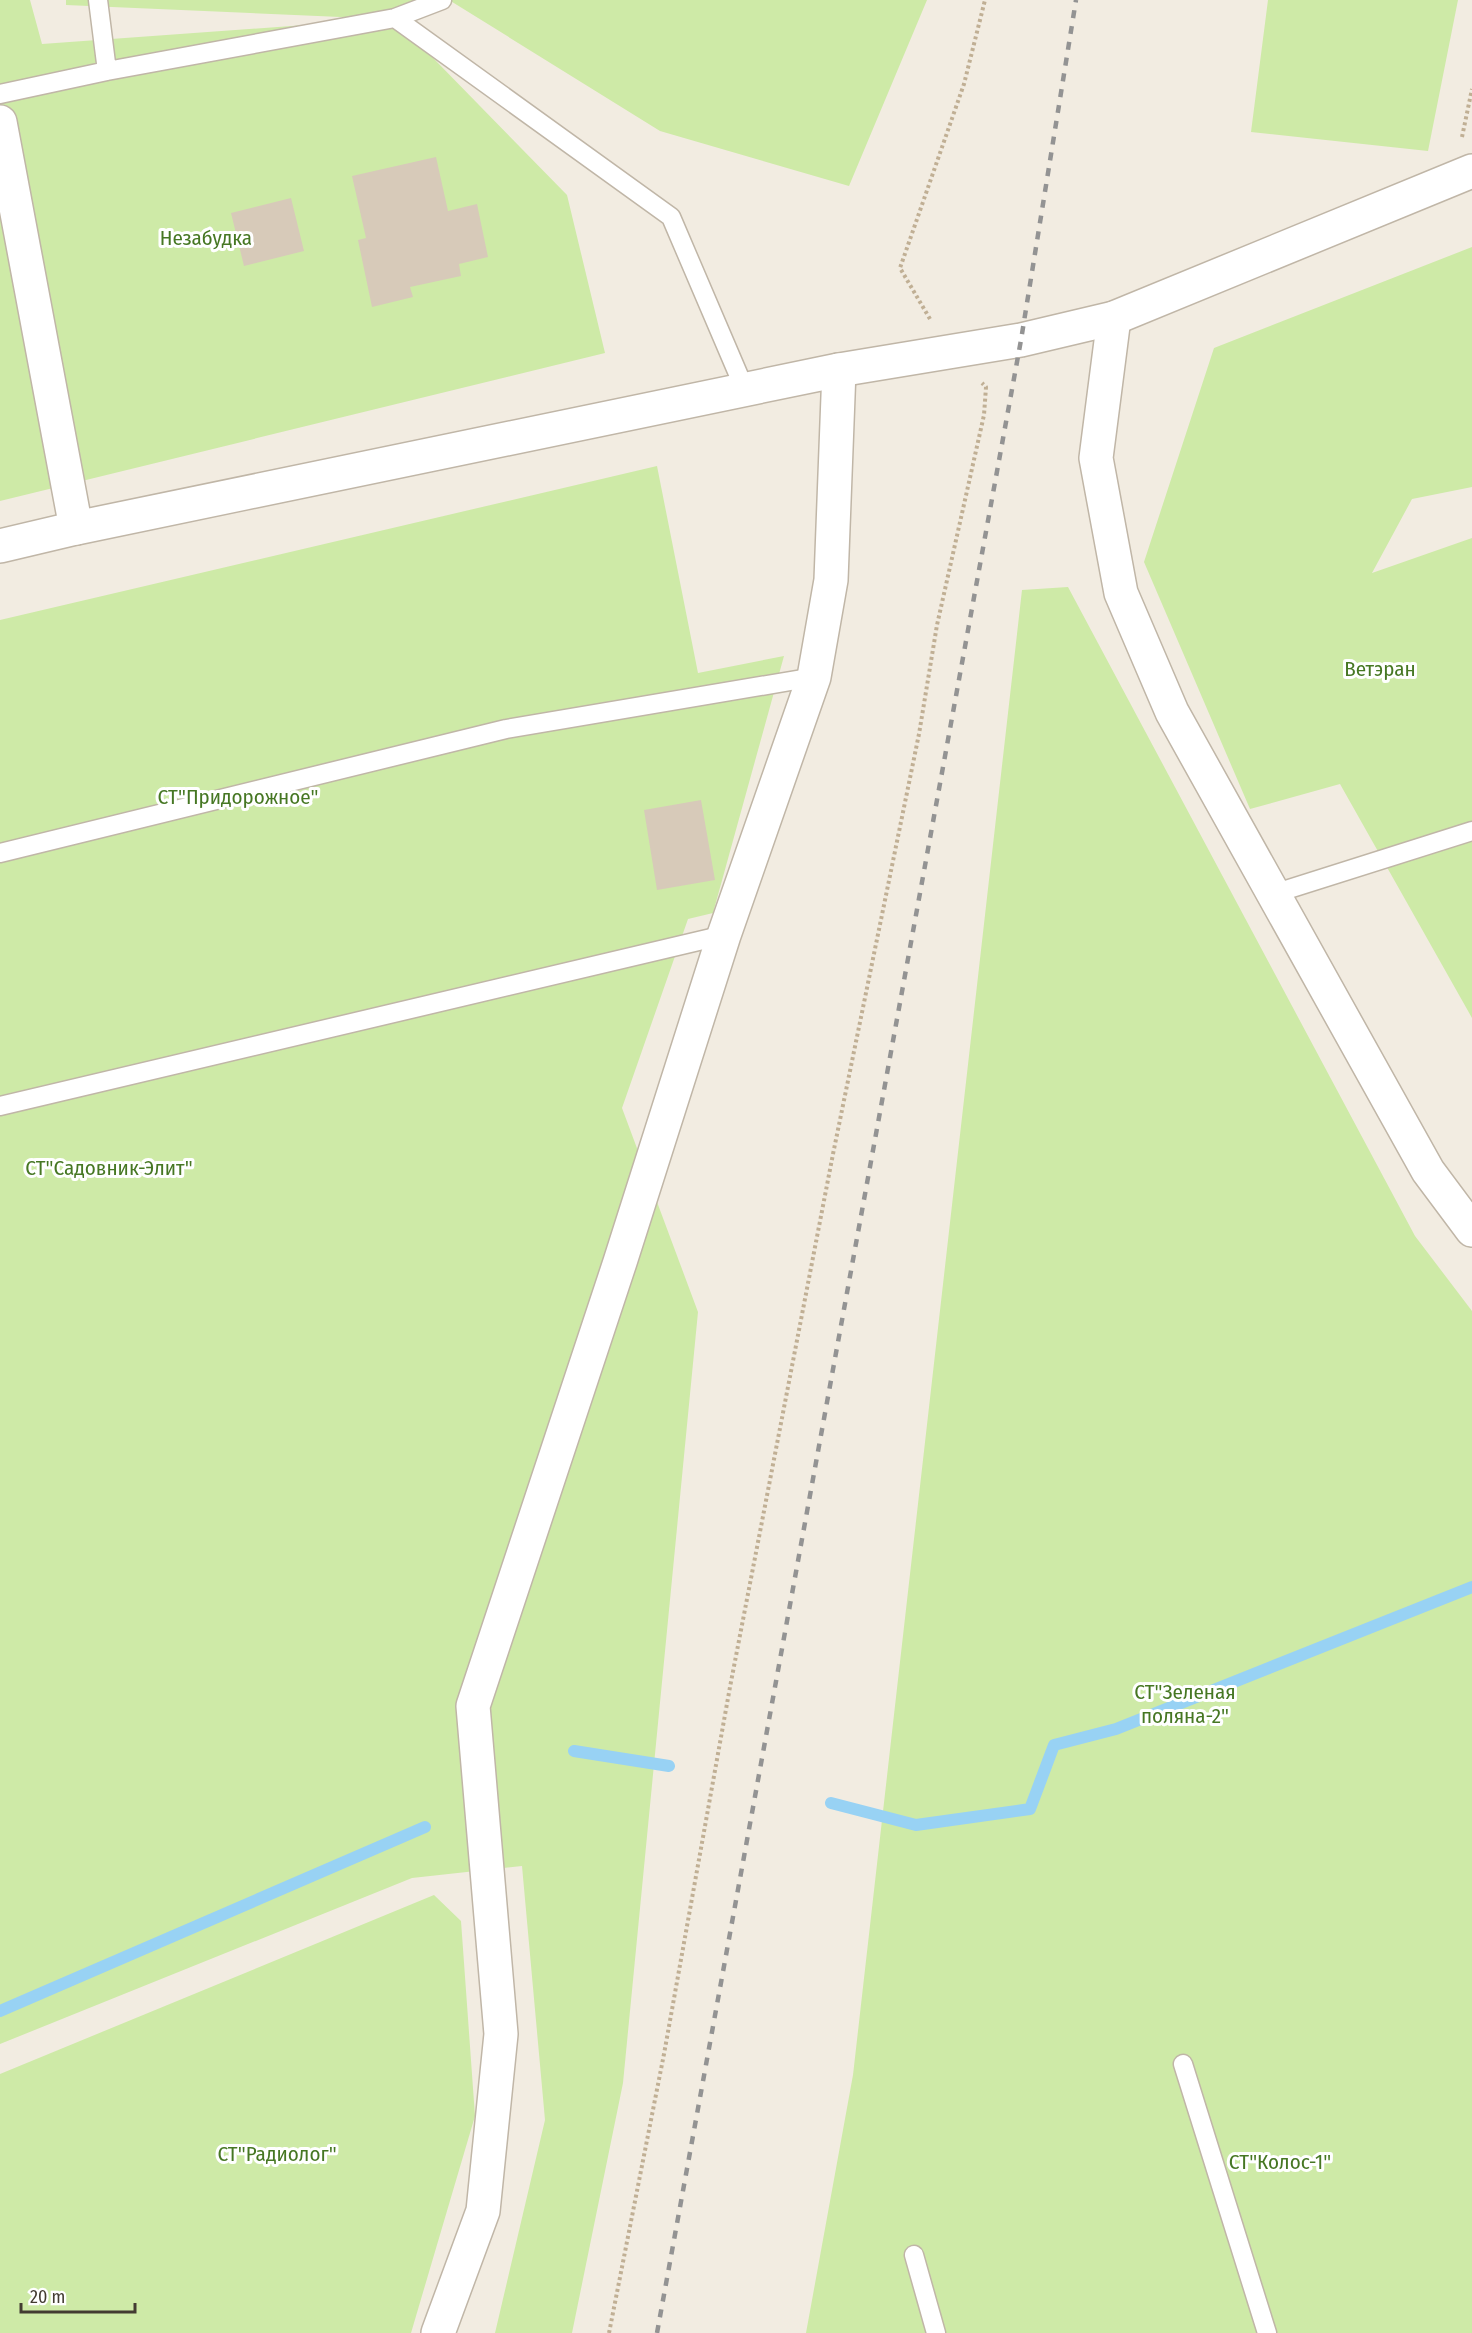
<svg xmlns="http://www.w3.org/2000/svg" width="1472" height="2333" viewBox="0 0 1472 2333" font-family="'Fira Sans Condensed',sans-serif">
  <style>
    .green { fill: #ceeaa7 }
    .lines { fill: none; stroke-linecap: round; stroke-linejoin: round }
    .stream { stroke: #98d2f4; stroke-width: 12 }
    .building { fill: #d7cab9 }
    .service-casing { stroke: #c0b6a7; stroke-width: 21 }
    .minor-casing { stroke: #c0b6a7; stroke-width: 36 }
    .tertiary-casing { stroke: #c0b6a7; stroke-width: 36 }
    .path { stroke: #c0af94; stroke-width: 4; stroke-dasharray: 3 3; stroke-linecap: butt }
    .service { stroke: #fff; stroke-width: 18 }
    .minor { stroke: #fff; stroke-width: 33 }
    .tertiary { stroke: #fff; stroke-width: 33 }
    .rail { stroke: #939393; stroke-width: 4.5; stroke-dasharray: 8 8; stroke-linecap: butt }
    .labels { text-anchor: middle; stroke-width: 6; stroke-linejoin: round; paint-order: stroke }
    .park-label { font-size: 21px; fill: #467723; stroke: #fff }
  </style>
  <rect width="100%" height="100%" fill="#f2ece1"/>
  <path class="green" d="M0,0H30L42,44L387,19L66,5V0H442L395,19L567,195L605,353L0,501Z
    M449,0H927L849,186L660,131Z
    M1268,0H1458L1428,151L1251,132Z
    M1472,247V487L1412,499L1372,573L1472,538V1018L1340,784L1250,809L1144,562L1214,348Z
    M657,466L698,673L784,656L713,913L688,919L622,1108L698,1312L623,2083L572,2333H495L545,2120L522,1866L412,1878L0,2044V620Z
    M1068,587L1415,1236L1472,1311V2333H806L853,2075L1022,590Z
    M434,1895L461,1921L475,2116L411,2333H0V2074Z"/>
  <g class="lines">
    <path class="stream" d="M574,1751L669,1766
      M831,1803L916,1825L1030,1809L1054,1745L1116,1729L1472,1587
      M0,2011L425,1827"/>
  </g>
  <path class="building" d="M436,157L448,211L477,204L488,257L459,264L461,276L410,287L413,297L372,307L358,240L366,238L352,176Z
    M291,198L304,251L244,266L231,213Z
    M701,800L715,880L657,890L644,810Z"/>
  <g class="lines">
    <defs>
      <path id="service" d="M98,0L107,71
        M395,18L671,217L745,390
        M0,94L107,71L395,18L442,0
        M0,853L506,729L814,677
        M1273,894L1472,831
        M0,1106L724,935
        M1183,2064L1267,2333
        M914,2255L936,2333"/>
      <path id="minor" d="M0,122L76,528
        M1114,318L1096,458L1121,593L1172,712L1428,1171L1472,1230
        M438,2333L483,2211L501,2034L473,1706L620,1262L724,935L814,677L831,580L839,370"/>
      <path id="tertiary" d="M0,546L76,528L839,370L1021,340L1114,318L1472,171"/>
    </defs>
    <use href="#service" class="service-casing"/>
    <use href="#minor" class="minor-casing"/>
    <use href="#tertiary" class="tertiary-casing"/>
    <path class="path" d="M1462,137L1472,89
      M930,319L900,268L964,84L985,0
      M609,2333L664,2054L730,1687L833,1154L919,734L937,625L984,415L986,387L982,383"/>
    <use href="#service" class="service"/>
    <use href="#minor" class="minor"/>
    <use href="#tertiary" class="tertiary"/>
    <path class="rail" d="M657,2333L1021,340L1076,0"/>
  </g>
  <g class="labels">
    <g class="park-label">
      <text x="206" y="245">Незабудка</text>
      <text x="1380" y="676">Ветэран</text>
      <text x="238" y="804">СТ"Придорожное"</text>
      <text x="109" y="1175">СТ"Садовник-Элит"</text>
      <text x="1185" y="1699">СТ"Зеленая<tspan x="1185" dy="24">поляна-2"</tspan></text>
      <text x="277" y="2161">СТ"Радиолог"</text>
      <text x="1280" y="2169">СТ"Колос-1"</text>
    </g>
  </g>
  <path d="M21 2303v9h114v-9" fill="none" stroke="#433c32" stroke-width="3"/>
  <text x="30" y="2303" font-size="18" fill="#433c32" stroke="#ffffff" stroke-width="4.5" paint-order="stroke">20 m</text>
</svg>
